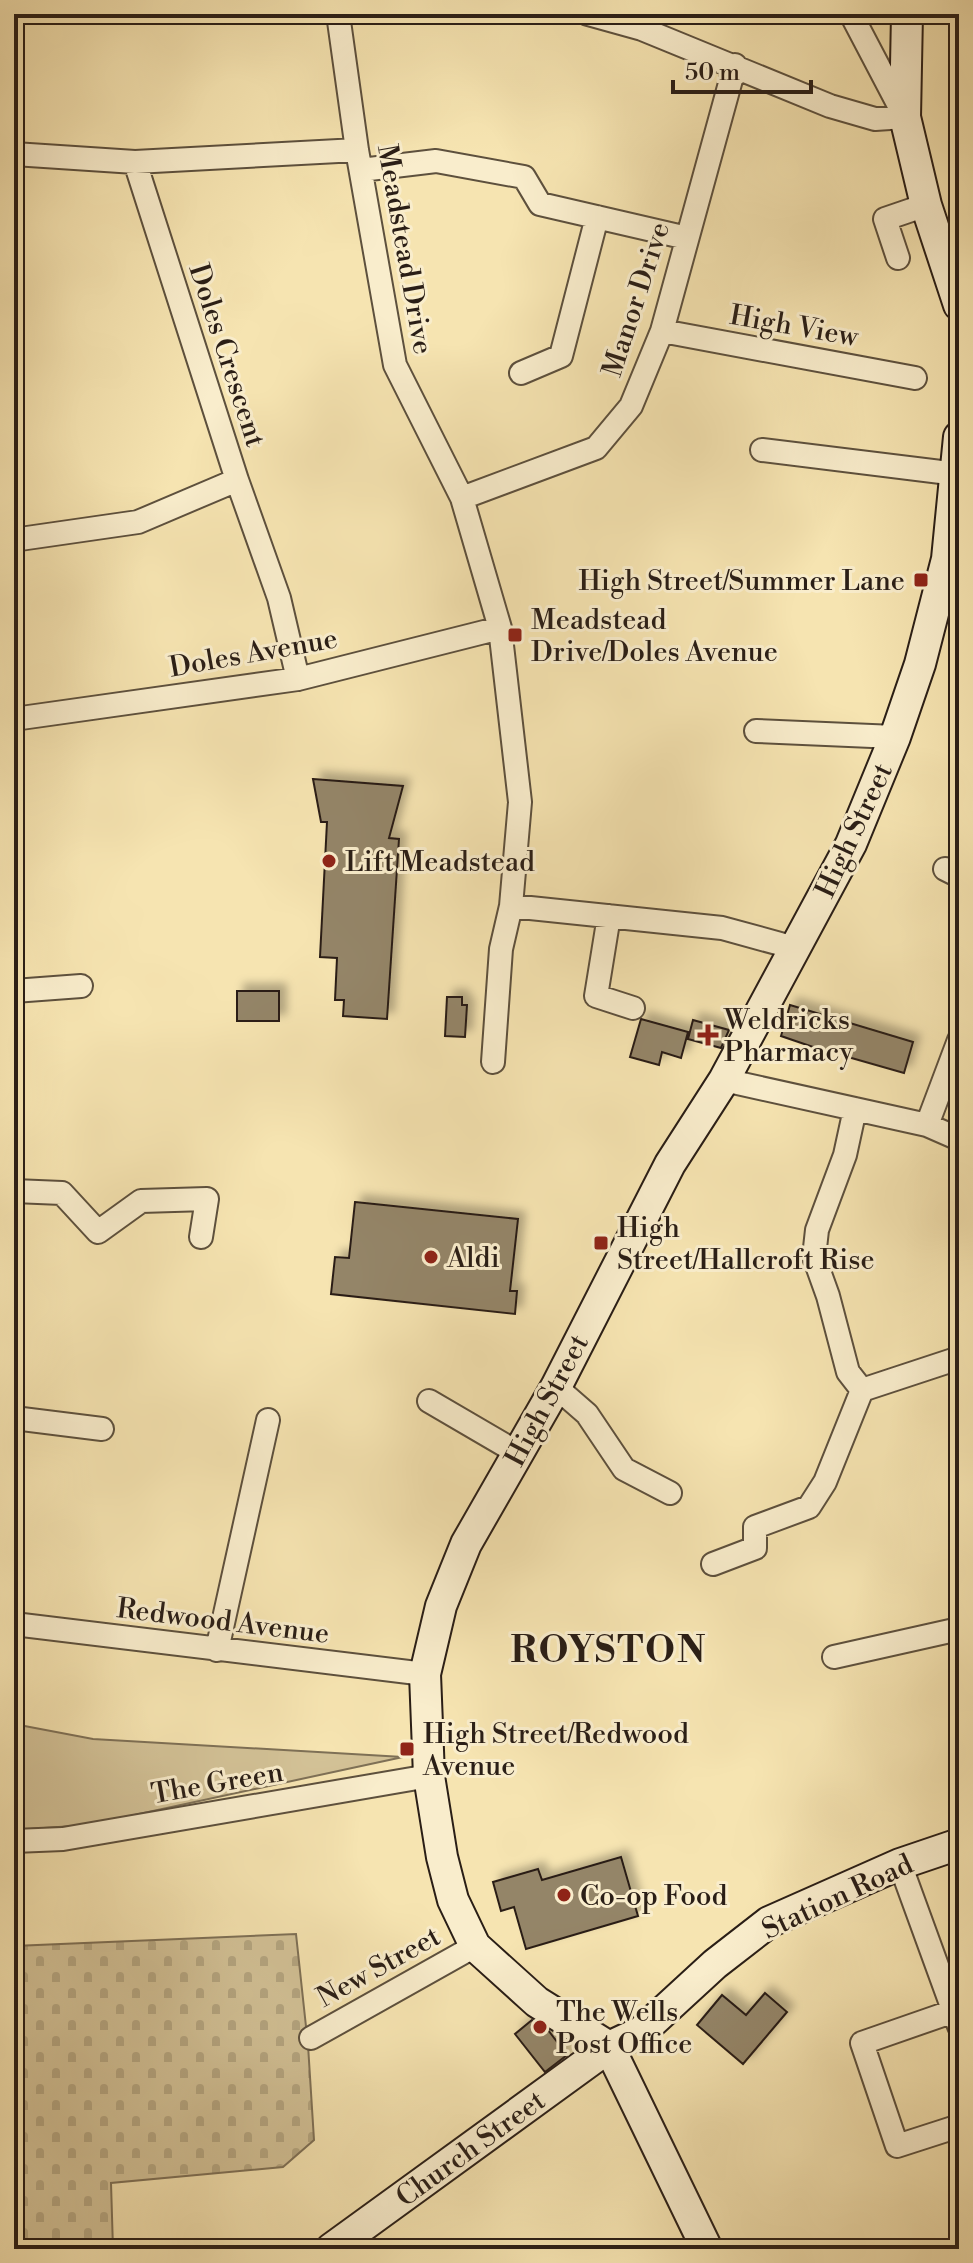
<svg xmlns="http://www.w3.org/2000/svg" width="973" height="2263" viewBox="0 0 973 2263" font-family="'Libre Bodoni',serif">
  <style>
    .grass { fill: #d3c297; stroke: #7e7056; stroke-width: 2 }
    .cemetery { fill: url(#cemetery-stones); stroke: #7e7056; stroke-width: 2 }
    .building { fill: #948567; stroke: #2a1e16; stroke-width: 2; filter: url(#shadow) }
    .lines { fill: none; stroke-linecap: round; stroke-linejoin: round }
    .minor-casing { stroke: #5d503d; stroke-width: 26 }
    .secondary-casing { stroke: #2a1e16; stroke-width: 34 }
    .minor { stroke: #f9edcc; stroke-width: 22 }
    .secondary { stroke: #f9edcc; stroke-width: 30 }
    .poi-dot { fill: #8f2418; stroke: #f9edcc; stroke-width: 3 }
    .labels { text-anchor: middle; stroke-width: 6; stroke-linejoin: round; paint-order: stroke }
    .street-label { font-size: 28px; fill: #2a1e16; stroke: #f9edcc }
    .poi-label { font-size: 28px; fill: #2a1e16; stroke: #f9edcc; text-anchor: start }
    .district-label { font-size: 36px; font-weight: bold; letter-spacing: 2px; fill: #2a1e16; stroke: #f9edcc }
  </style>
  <defs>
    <pattern id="cemetery-stones" width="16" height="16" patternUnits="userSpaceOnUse" patternTransform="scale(2)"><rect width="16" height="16" fill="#d3c297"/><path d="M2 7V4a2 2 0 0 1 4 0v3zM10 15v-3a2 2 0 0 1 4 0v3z" fill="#b5a681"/></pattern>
    <filter id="shadow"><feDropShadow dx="7" dy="-7" stdDeviation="4" flood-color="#0004"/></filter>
  </defs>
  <rect width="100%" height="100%" fill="#f6e4b1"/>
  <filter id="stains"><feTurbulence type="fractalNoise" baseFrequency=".0025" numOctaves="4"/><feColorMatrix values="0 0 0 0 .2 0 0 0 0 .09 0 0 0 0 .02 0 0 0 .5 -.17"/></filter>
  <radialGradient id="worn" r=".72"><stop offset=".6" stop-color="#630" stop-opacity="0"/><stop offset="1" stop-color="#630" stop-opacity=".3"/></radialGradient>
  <path class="grass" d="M14,1724L93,1739L403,1757L88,1825L14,1830Z"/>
  <path class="cemetery" d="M296,1934L308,2045L314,2140L283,2167L111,2183L113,2249H14V1946Z"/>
  <path class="building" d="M313,779L403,786L389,838L399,839L387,1019L343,1016L344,1000H335L337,958L320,957L327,822H321Z
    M237,991H279V1021H237Z
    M447,997H462V1005H467L465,1037L445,1036Z
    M790,1005L913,1042L904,1073L813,1047L781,1036Z
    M641,1019L688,1032L681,1058L662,1052L659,1065L630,1057Z
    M693,1020L729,1030L721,1048L688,1039Z
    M355,1202L518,1219L510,1291H517L515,1314L331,1294L335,1257L349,1258Z
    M621,1857L638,1916L526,1949L514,1907L501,1911L493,1882L538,1869L542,1880Z
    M765,1993L787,2012L743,2064L697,2025L722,1995L746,2015Z
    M532,2020L548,2030L567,2055L545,2072L515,2034Z"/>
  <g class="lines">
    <defs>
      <path id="minor" d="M338,14L357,150L395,365L462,498L500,628L520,802L511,906L722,928L795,948
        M588,14L642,29L830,106L875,119L905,117L851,14
        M14,154L135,162L357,150
        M361,170L436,161L524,177L540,204L687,238
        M898,258L885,219L926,205
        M662,331L915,378
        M521,373L561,356L597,217
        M762,450L957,474
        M237,480L279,598L298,679
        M462,498L596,448L631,406L662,331L735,65
        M14,534L20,539L138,522L237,480L135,162
        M14,719L298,679L500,628
        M756,731L895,737
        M945,869L959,876
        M609,916L596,996L633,1008
        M14,991L81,986
        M493,1062L501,949L511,906
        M724,1080L927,1125L959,1139
        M855,1109L845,1155L817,1230L814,1257L828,1296L848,1372L862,1390
        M927,1125L959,1040
        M14,1191L62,1193L98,1232L141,1201L207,1199L201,1237
        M556,1387L587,1414L624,1469L670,1493
        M429,1401L518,1453
        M14,1418L102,1429
        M713,1564L755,1548V1527L809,1507L825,1482L862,1390L959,1358
        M14,1624L425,1674
        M217,1650L268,1420
        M834,1657L959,1629
        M14,1841L63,1839L429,1776
        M900,1864L959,2026
        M954,2011L862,2043L897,2146L959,2126
        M311,2038L475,1946"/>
      <path id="secondary" d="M907,14L905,117L926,205L959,305
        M609,2047L537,2002L475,1946L453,1900L442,1857L429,1776L425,1674L441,1606L466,1544L556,1387L670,1164L724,1080L851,844L895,737L920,664L947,559L959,437
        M609,2047L707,2249
        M331,2249L609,2047L641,2032L715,1964L769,1922L900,1864L959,1844"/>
    </defs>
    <use href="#minor" class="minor-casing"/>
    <use href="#secondary" class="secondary-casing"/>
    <use href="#minor" class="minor"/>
    <use href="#secondary" class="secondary"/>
  </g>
  <g class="poi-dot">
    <rect x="913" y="572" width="16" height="16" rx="4"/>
    <rect x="507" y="627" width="16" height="16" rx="4"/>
    <circle cx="329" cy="861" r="8"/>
    <path d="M704 1023h8v8h8v8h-8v8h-8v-8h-8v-8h8z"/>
    <rect x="593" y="1235" width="16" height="16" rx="4"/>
    <circle cx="431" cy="1257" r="8"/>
    <rect x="399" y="1741" width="16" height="16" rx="4"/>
    <circle cx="564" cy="1895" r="8"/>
    <circle cx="540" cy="2027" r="8"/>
  </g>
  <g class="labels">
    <g class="street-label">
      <text transform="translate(406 249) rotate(80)" y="10">Meadstead Drive</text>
      <text transform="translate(635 299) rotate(-72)" y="10">Manor Drive</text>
      <text transform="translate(794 325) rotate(10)" y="10">High View</text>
      <text transform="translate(228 355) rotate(72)" y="10">Doles Crescent</text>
      <text transform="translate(253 652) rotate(-10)" y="10">Doles Avenue</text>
      <text transform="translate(853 830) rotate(-65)" y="10">High Street</text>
      <text transform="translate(546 1400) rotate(-62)" y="10">High Street</text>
      <text transform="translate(223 1620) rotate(7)" y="10">Redwood Avenue</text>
      <text transform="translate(217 1782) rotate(-10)" y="10">The Green</text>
      <text transform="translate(837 1896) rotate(-25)" y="10">Station Road</text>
      <text transform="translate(378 1966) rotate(-29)" y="10">New Street</text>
      <text transform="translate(470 2148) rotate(-36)" y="10">Church Street</text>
    </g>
    <g class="poi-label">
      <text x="905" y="590" text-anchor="end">High Street/Summer Lane</text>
      <text x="531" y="629">Meadstead<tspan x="531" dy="32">Drive/Doles Avenue</tspan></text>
      <text x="345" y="871">Lift Meadstead</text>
      <text x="724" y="1029">Weldricks<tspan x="724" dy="32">Pharmacy</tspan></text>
      <text x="617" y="1237">High<tspan x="617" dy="32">Street/Hallcroft Rise</tspan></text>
      <text x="447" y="1267">Aldi</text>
      <text x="423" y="1743">High Street/Redwood<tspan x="423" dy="32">Avenue</tspan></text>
      <text x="580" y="1905">Co-op Food</text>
      <text x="556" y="2021">The Wells<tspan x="556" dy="32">Post Office</tspan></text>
    </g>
    <g class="district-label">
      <text x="609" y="1662">ROYSTON</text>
    </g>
  </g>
  <rect width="973" height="2263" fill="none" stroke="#f6e4b1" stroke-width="48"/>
  <rect x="16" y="16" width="941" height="2231" fill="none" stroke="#2a1e16" stroke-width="4"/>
  <rect x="24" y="24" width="925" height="2215" fill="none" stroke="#2a1e16" stroke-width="2"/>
  <path d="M673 80v12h138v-12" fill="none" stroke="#2a1e16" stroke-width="4"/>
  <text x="685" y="80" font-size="24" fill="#2a1e16" stroke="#f9edcc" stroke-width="6" paint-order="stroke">50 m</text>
  <rect width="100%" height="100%" filter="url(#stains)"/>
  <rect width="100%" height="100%" fill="url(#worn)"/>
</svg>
